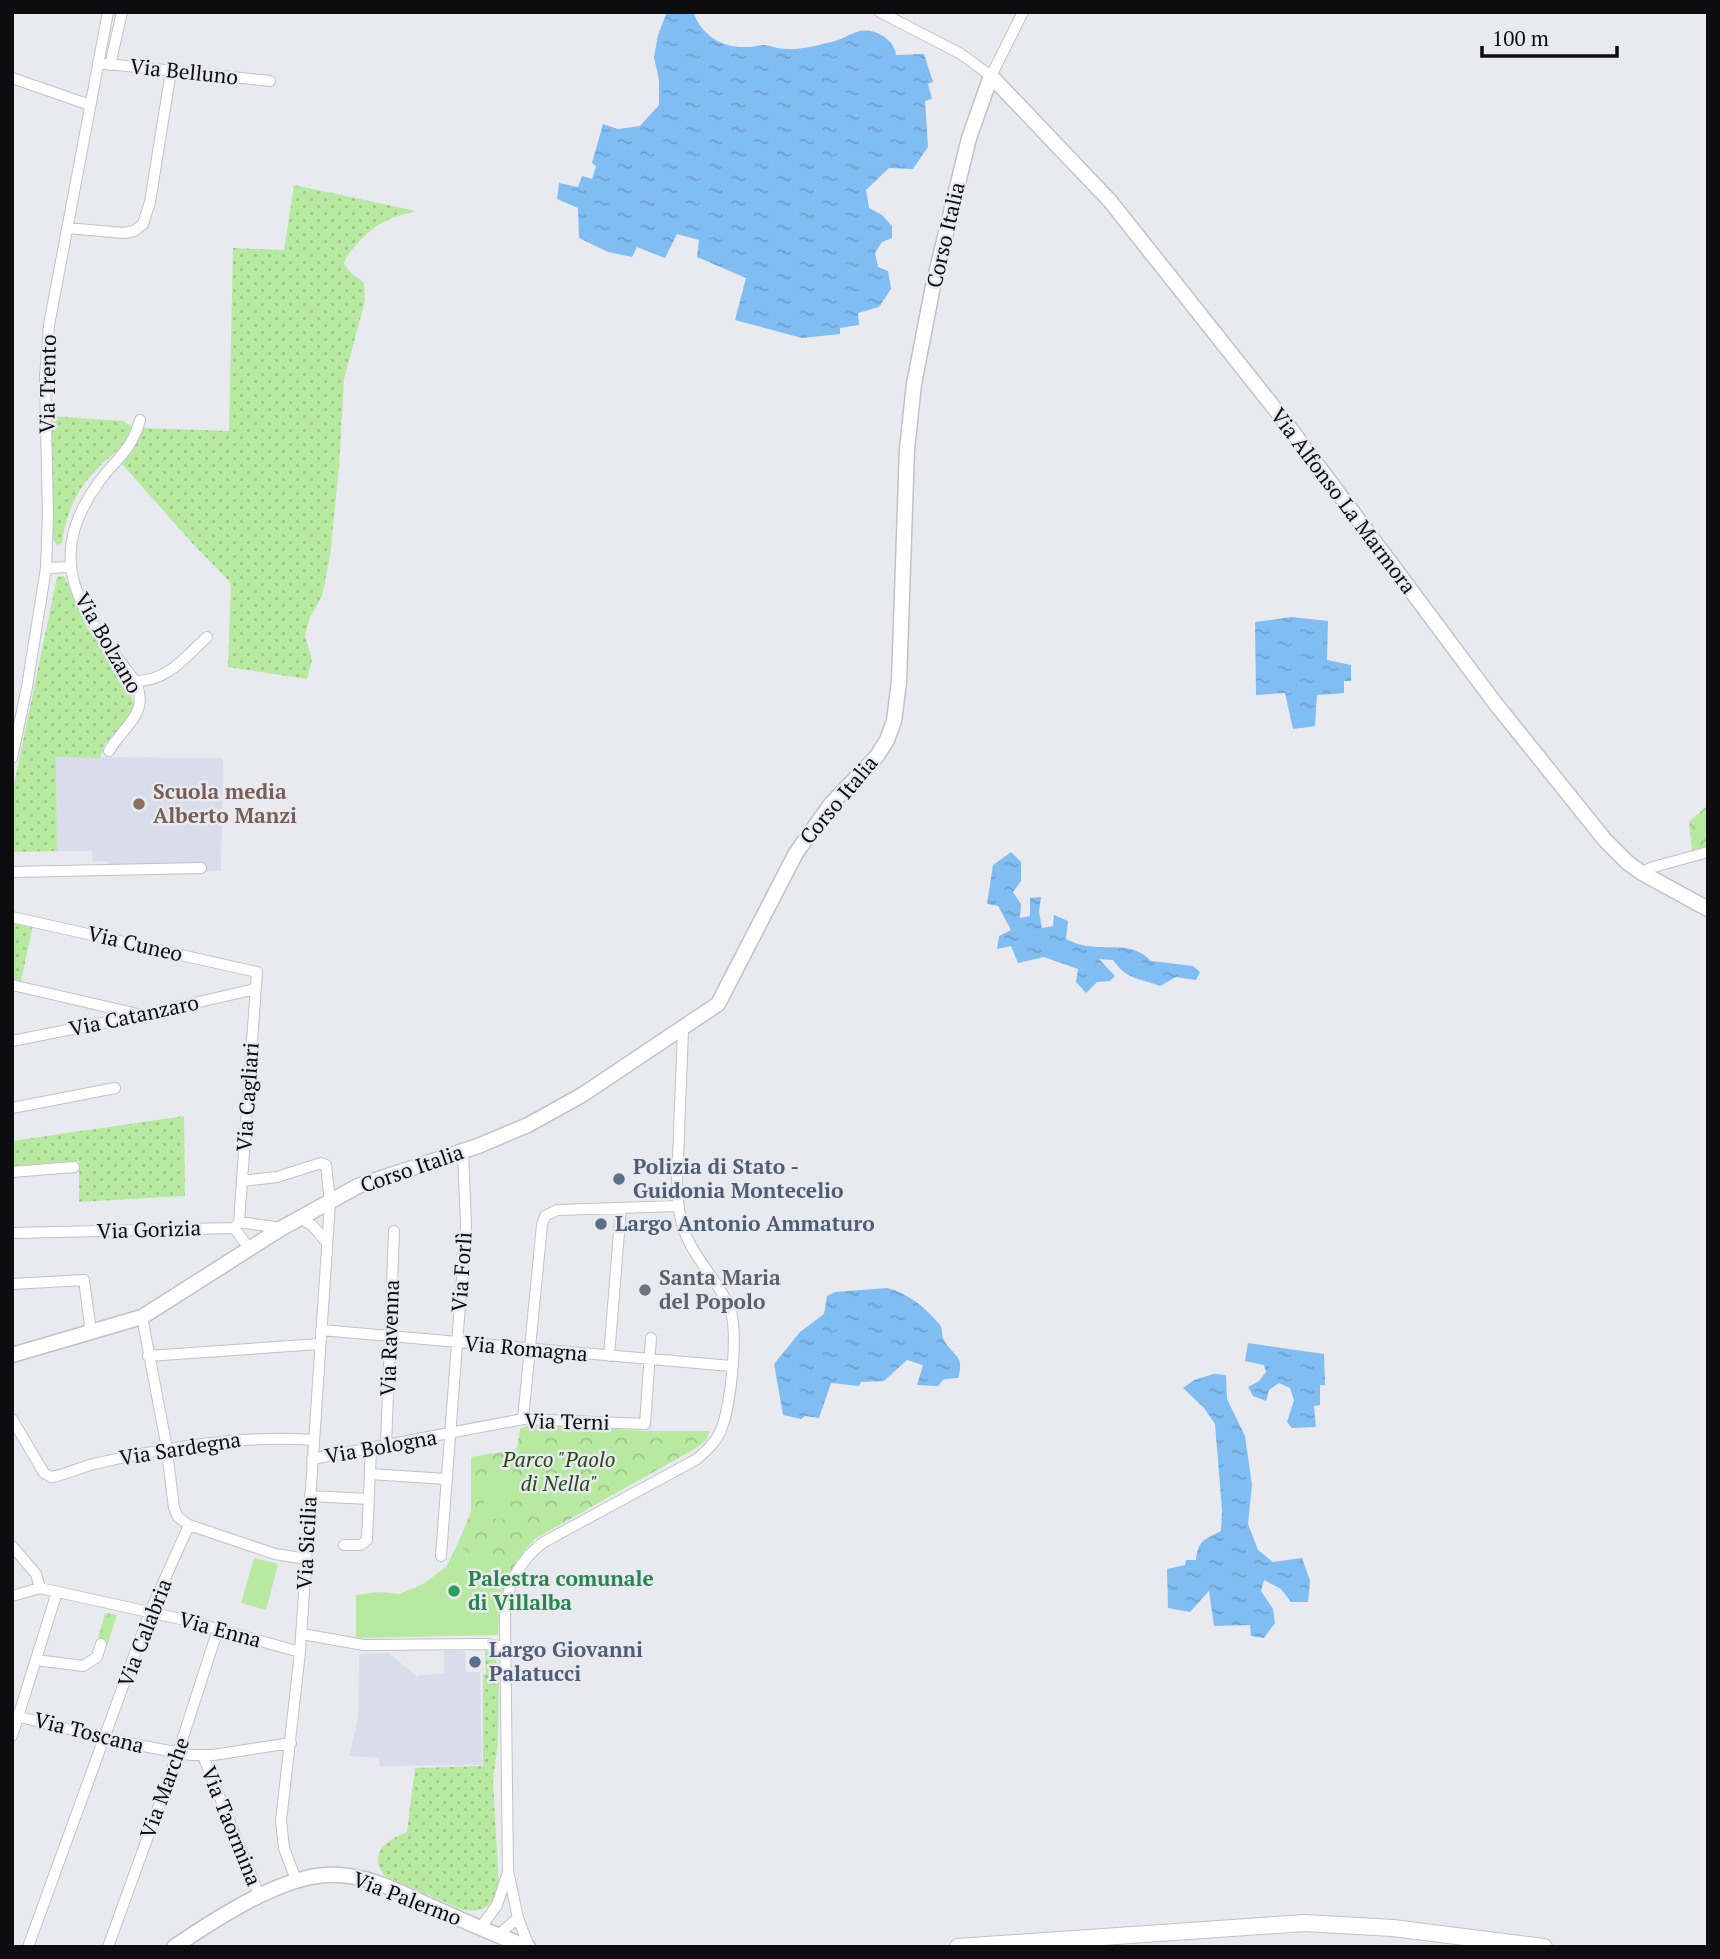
<svg xmlns="http://www.w3.org/2000/svg" width="1720" height="1959" viewBox="0 0 1720 1959" font-family="'PT Serif',serif">
  <style>
    .built { fill: #d9ddeb }
    .grass { fill: url(#grass-dots) }
    .park { fill: url(#park-crowns) }
    .garden { fill: #b8e9a1 }
    .water { fill: url(#water-ripples) }
    .lines { fill: none; stroke-linecap: round; stroke-linejoin: round }
    .street-casing { stroke: #c1c2c9; stroke-width: 12 }
    .secondary-casing { stroke: #c1c2c9; stroke-width: 17 }
    .primary-casing { stroke: #c1c2c9; stroke-width: 18 }
    .street { stroke: #fff; stroke-width: 10 }
    .secondary { stroke: #fff; stroke-width: 14 }
    .primary { stroke: #fff; stroke-width: 16 }
    .education-dot { fill: #8d6e63; stroke: #e8eaf0; stroke-width: 2.5 }
    .service-dot { fill: #5c6f8a; stroke: #e8eaf0; stroke-width: 2.5 }
    .worship-dot { fill: #6b7280; stroke: #e8eaf0; stroke-width: 2.5 }
    .leisure-dot { fill: #2e9e5b; stroke: #e8eaf0; stroke-width: 2.5 }
    .labels { text-anchor: middle; stroke-width: 5; stroke-linejoin: round; paint-order: stroke }
    .street-label { font-size: 21px; fill: #0d0d0f; stroke: #e8eaf0 }
    .education-label { font-size: 21px; font-weight: bold; fill: #785e54; stroke: #e8eaf0; text-anchor: start }
    .service-label { font-size: 21px; font-weight: bold; fill: #4e5e75; stroke: #e8eaf0; text-anchor: start }
    .worship-label { font-size: 21px; font-weight: bold; fill: #5b616d; stroke: #e8eaf0; text-anchor: start }
    .park-label { font-size: 21px; font-style: italic; fill: #284b13; stroke: #e8eaf0 }
    .leisure-label { font-size: 21px; font-weight: bold; fill: #27864d; stroke: #e8eaf0; text-anchor: start }
  </style>
  <defs>
    <pattern id="grass-dots" width="8" height="8" patternUnits="userSpaceOnUse" patternTransform="scale(1.75)"><rect width="8" height="8" fill="#b8e9a1"/><path d="M2 2h.1M6 6h.1" fill="none" stroke="#9dc789" stroke-width="1.8" stroke-linecap="round"/></pattern>
    <pattern id="park-crowns" width="20" height="18" patternUnits="userSpaceOnUse" patternTransform="scale(1.75)"><rect width="20" height="18" fill="#b8e9a1"/><path d="M2 6a3 3 0 1 1 6 0M12 15a3 3 0 1 1 6 0" fill="none" stroke="#9dc789"/></pattern>
    <pattern id="water-ripples" width="26" height="14" patternUnits="userSpaceOnUse" patternTransform="scale(1.75)"><rect width="26" height="14" fill="#80bdf3"/><path d="M2 4q2-2 4 0t4 0M15 11q2-2 4 0t4 0" fill="none" stroke="#6da1cf"/></pattern>
  </defs>
  <rect width="100%" height="100%" fill="#e8eaf0"/>
  <path class="built" d="M56,757L223,758L221,871L109,873L108,861H93L92,851H57Z
    M444,1651H465L466,1672H480L482,1765L379,1766V1758L349,1756L358,1719L359,1654L389,1653L417,1677L420,1675L444,1674Z"/>
  <path class="grass" d="M294,185L416,211C391,217 374,224 357,244C351,251 346,255 344,264L353,275L364,282L365,301L344,379L339,467L330,556L322,596L310,617L305,636L312,660L307,679L228,667L231,583L193,544L122,464L144,428L229,431L233,248L284,250Z
    M50,416L123,421L131,426C127,446 114,452 101,465C78,486 66,512 62,543L57,545L53,539Z
    M64,576L87,628L126,679L131,691L133,704L131,715L105,744L100,758L56,757L57,851L12,852V794L57,577Z
    M12,920L33,925L21,981L12,979Z
    M184,1116L185,1196L79,1202V1161L12,1166V1141Z
    M478,1647L492,1653L499,1666L498,1742L493,1781L499,1888C493,1907 480,1914 461,1909L385,1876C366,1853 389,1839 407,1832L415,1768L483,1766V1674H486L485,1650H479Z"/>
  <path class="park" d="M1708,805V848L1692,852L1689,822Z
    M533,1423L643,1431H710L706,1440L698,1447L536,1538L524,1551L507,1579L457,1545L471,1512V1457L517,1449L520,1429Z
    M105,1613L117,1615L107,1646L97,1643Z"/>
  <path class="garden" d="M487,1465L513,1467L509,1520L483,1518Z
    M457,1545L507,1579L500,1599L498,1635L356,1638V1595L379,1592L399,1594L423,1584L446,1567Z
    M254,1558L278,1564L266,1610L241,1603Z"/>
  <path class="water" d="M667,12H693C703,37 722,48 748,47C754,47 759,45 764,45C771,46 779,49 786,49C802,50 819,45 835,41C843,39 851,33 860,31C875,28 895,40 896,55L924,54L933,82L928,84L932,99L925,101L928,147L913,169L889,168L866,190L869,208L882,215L892,226V238L882,242L875,253L878,267L888,271L891,289L879,307L858,313L859,325L840,328V334L802,338L735,320L746,278L697,257L699,240L677,234L665,258L637,247L632,257L608,252L579,238L578,208L557,199L559,183L578,187L582,176L592,179L596,166L592,163L603,124L618,129L640,126L659,105V80L654,57L658,35Z
    M1292,617L1328,621L1327,660L1351,665V681H1344V693L1317,695L1315,726L1293,729L1285,693L1256,695L1255,622Z
    M1011,852L1021,862V881L1013,892L1021,904L1020,918L1030,916V898L1041,897L1039,912L1042,928L1053,926L1054,915L1068,921L1066,939C1071,941 1077,944 1082,945C1107,951 1132,940 1151,961L1193,966L1200,972L1196,980L1176,977L1160,986C1139,978 1127,980 1113,960L1099,959L1115,976L1110,981L1097,982L1086,993L1076,982L1078,969L1044,957L1018,963L1011,946L997,949L999,936L1011,930L998,906L987,904L993,865Z
    M887,1288C908,1293 926,1308 940,1325C943,1329 941,1335 944,1340C953,1357 965,1354 958,1378L944,1379L938,1386L917,1385L923,1365L907,1360L884,1381L861,1382L859,1386L831,1383L819,1418L805,1416L801,1419L783,1415L774,1364L800,1332L824,1314L827,1296L835,1292Z
    M1248,1343L1324,1354L1325,1385H1320V1405L1314,1406L1316,1427L1292,1428L1287,1422L1294,1400L1290,1388L1279,1383L1269,1390L1266,1401L1253,1396L1248,1387L1259,1381L1266,1372L1264,1365L1245,1361Z
    M1214,1374L1226,1375L1227,1399L1245,1436L1252,1485L1248,1524L1258,1550L1273,1562L1302,1558L1310,1581L1308,1602H1291L1281,1589L1264,1580L1261,1591L1273,1609L1275,1623L1264,1638L1251,1636L1250,1625L1214,1626L1209,1591L1190,1612L1168,1608L1167,1569L1185,1565L1186,1560H1196C1198,1540 1204,1540 1221,1531L1222,1510L1215,1424L1204,1408L1183,1388L1194,1380Z"/>
  <g class="lines">
    <defs>
      <path id="street" d="M880,12L961,54L991,76L1023,12
        M98,63L270,81
        M110,65L122,12
        M12,78L90,105
        M67,228L124,233L134,231L143,224L150,202L171,71
        M46,568L70,567
        M135,681C167,682 185,657 207,637
        M109,751C123,726 151,714 135,681C83,614 40,563 99,482C116,458 131,452 140,420
        M12,758L27,687L46,568L48,515L45,377L49,325L108,12
        M12,872L201,868
        M1642,873L1650,868L1708,852
        M12,917L257,972L239,1222
        M12,985L138,1014
        M12,1041L142,1015L255,989
        M12,1108L115,1088
        M12,1172L74,1167
        M242,1181L277,1177L321,1163L326,1165L330,1203L300,1652L281,1821L284,1848L296,1880
        M300,1218L313,1226L327,1243
        M234,1228L249,1248
        M12,1233L234,1228L239,1222L282,1228
        M12,1284L84,1280L91,1332
        M321,1330L731,1366
        M148,1356L319,1344
        M609,1356L621,1208
        M12,1419L44,1473L51,1477C67,1475 82,1466 98,1463C169,1447 240,1435 313,1440
        M523,1419L542,1225L545,1216L557,1210L678,1206
        M386,1445L394,1231
        M312,1459L523,1419L645,1424L651,1338
        M370,1474L446,1479
        M310,1496L369,1499
        M189,1525L275,1554L307,1559
        M344,1545H361L367,1540L371,1448
        M12,1546L36,1574L40,1588
        M441,1556L466,1225L463,1152
        M12,1596L40,1588L185,1620L300,1652
        M302,1634L364,1645L485,1644L505,1647
        M36,1660L83,1666L97,1657L101,1644
        M12,1715L117,1741L191,1755H213L291,1743
        M12,1736L57,1592
        M203,1756L260,1897
        M481,1927L497,1905L507,1875
        M498,1935L518,1918
        M28,1947L150,1612L189,1525L178,1517L174,1508L166,1443L142,1317
        M108,1947L178,1753L218,1629
        M529,1947L518,1918L508,1871L505,1616C506,1585 520,1560 544,1542L697,1459C707,1450 716,1442 721,1430C731,1406 740,1326 728,1304C713,1273 686,1251 680,1215C675,1189 678,1162 679,1135C680,1099 682,1064 683,1028"/>
      <path id="secondary" d="M12,1355L142,1317L282,1228L358,1186L478,1146L528,1125L582,1095L718,1004L796,853L831,804L877,756L887,740L894,721L899,682L907,449L914,384L933,286L969,138L991,76L1110,201L1283,419L1495,703L1605,840L1628,863L1642,873L1708,909
        M174,1947C214,1920 279,1877 327,1875C362,1873 394,1889 424,1903C458,1918 492,1934 528,1947"/>
      <path id="primary" d="M958,1947L1304,1923L1393,1928L1544,1947"/>
    </defs>
    <use href="#street" class="street-casing"/>
    <use href="#secondary" class="secondary-casing"/>
    <use href="#primary" class="primary-casing"/>
    <use href="#street" class="street"/>
    <use href="#secondary" class="secondary"/>
    <use href="#primary" class="primary"/>
  </g>
  <circle class="education-dot" cx="139" cy="804" r="7"/>
  <g class="service-dot">
    <circle cx="619" cy="1179" r="7"/>
    <circle cx="601" cy="1224" r="7"/>
    <circle cx="475" cy="1662" r="7"/>
  </g>
  <circle class="worship-dot" cx="645" cy="1290" r="7"/>
  <circle class="leisure-dot" cx="454" cy="1591" r="7"/>
  <g class="labels">
    <g class="street-label">
      <text transform="translate(184 72) rotate(6)" y="7">Via Belluno</text>
      <text transform="translate(946 235) rotate(-77)" y="7">Corso Italia</text>
      <text transform="translate(48 384) rotate(-89)" y="7">Via Trento</text>
      <text transform="translate(1343 501) rotate(53)" y="7">Via Alfonso La Marmora</text>
      <text transform="translate(108 643) rotate(60)" y="7">Via Bolzano</text>
      <text transform="translate(839 800) rotate(-50)" y="7">Corso Italia</text>
      <text transform="translate(135 944) rotate(13)" y="7">Via Cuneo</text>
      <text transform="translate(134 1016) rotate(-12)" y="7">Via Catanzaro</text>
      <text transform="translate(248 1097) rotate(-86)" y="7">Via Cagliari</text>
      <text transform="translate(412 1169) rotate(-19)" y="7">Corso Italia</text>
      <text transform="translate(149 1230) rotate(-2)" y="7">Via Gorizia</text>
      <text transform="translate(462 1272) rotate(-86)" y="7">Via Forlì</text>
      <text transform="translate(390 1338) rotate(-88)" y="7">Via Ravenna</text>
      <text transform="translate(526 1349) rotate(5)" y="7">Via Romagna</text>
      <text transform="translate(567 1422) rotate(1)" y="7">Via Terni</text>
      <text transform="translate(381 1447) rotate(-10)" y="7">Via Bologna</text>
      <text transform="translate(180 1449) rotate(-9)" y="7">Via Sardegna</text>
      <text transform="translate(307 1543) rotate(-87)" y="7">Via Sicilia</text>
      <text transform="translate(220 1630) rotate(15)" y="7">Via Enna</text>
      <text transform="translate(145 1633) rotate(-69)" y="7">Via Calabria</text>
      <text transform="translate(89 1733) rotate(14)" y="7">Via Toscana</text>
      <text transform="translate(165 1788) rotate(-70)" y="7">Via Marche</text>
      <text transform="translate(231 1826) rotate(68)" y="7">Via Taormina</text>
      <text transform="translate(407 1899) rotate(21)" y="7">Via Palermo</text>
    </g>
    <g class="education-label">
      <text x="153" y="799">Scuola media<tspan x="153" dy="24">Alberto Manzi</tspan></text>
    </g>
    <g class="service-label">
      <text x="633" y="1174">Polizia di Stato -<tspan x="633" dy="24">Guidonia Montecelio</tspan></text>
      <text x="615" y="1231">Largo Antonio Ammaturo</text>
      <text x="489" y="1657">Largo Giovanni<tspan x="489" dy="24">Palatucci</tspan></text>
    </g>
    <g class="worship-label">
      <text x="659" y="1285">Santa Maria<tspan x="659" dy="24">del Popolo</tspan></text>
    </g>
    <g class="park-label">
      <text x="559" y="1467">Parco "Paolo<tspan x="559" dy="24">di Nella"</tspan></text>
    </g>
    <g class="leisure-label">
      <text x="468" y="1586">Palestra comunale<tspan x="468" dy="24">di Villalba</tspan></text>
    </g>
  </g>
  <rect width="1720" height="1959" fill="none" stroke="#0d0d0f" stroke-width="28"/>
  <path d="M1482 46v10h135v-10" fill="none" stroke="#0d0d0f" stroke-width="3.5"/>
  <text x="1492" y="46" font-size="21" fill="#0d0d0f" stroke="#e8eaf0" stroke-width="5" paint-order="stroke">100 m</text>
</svg>
